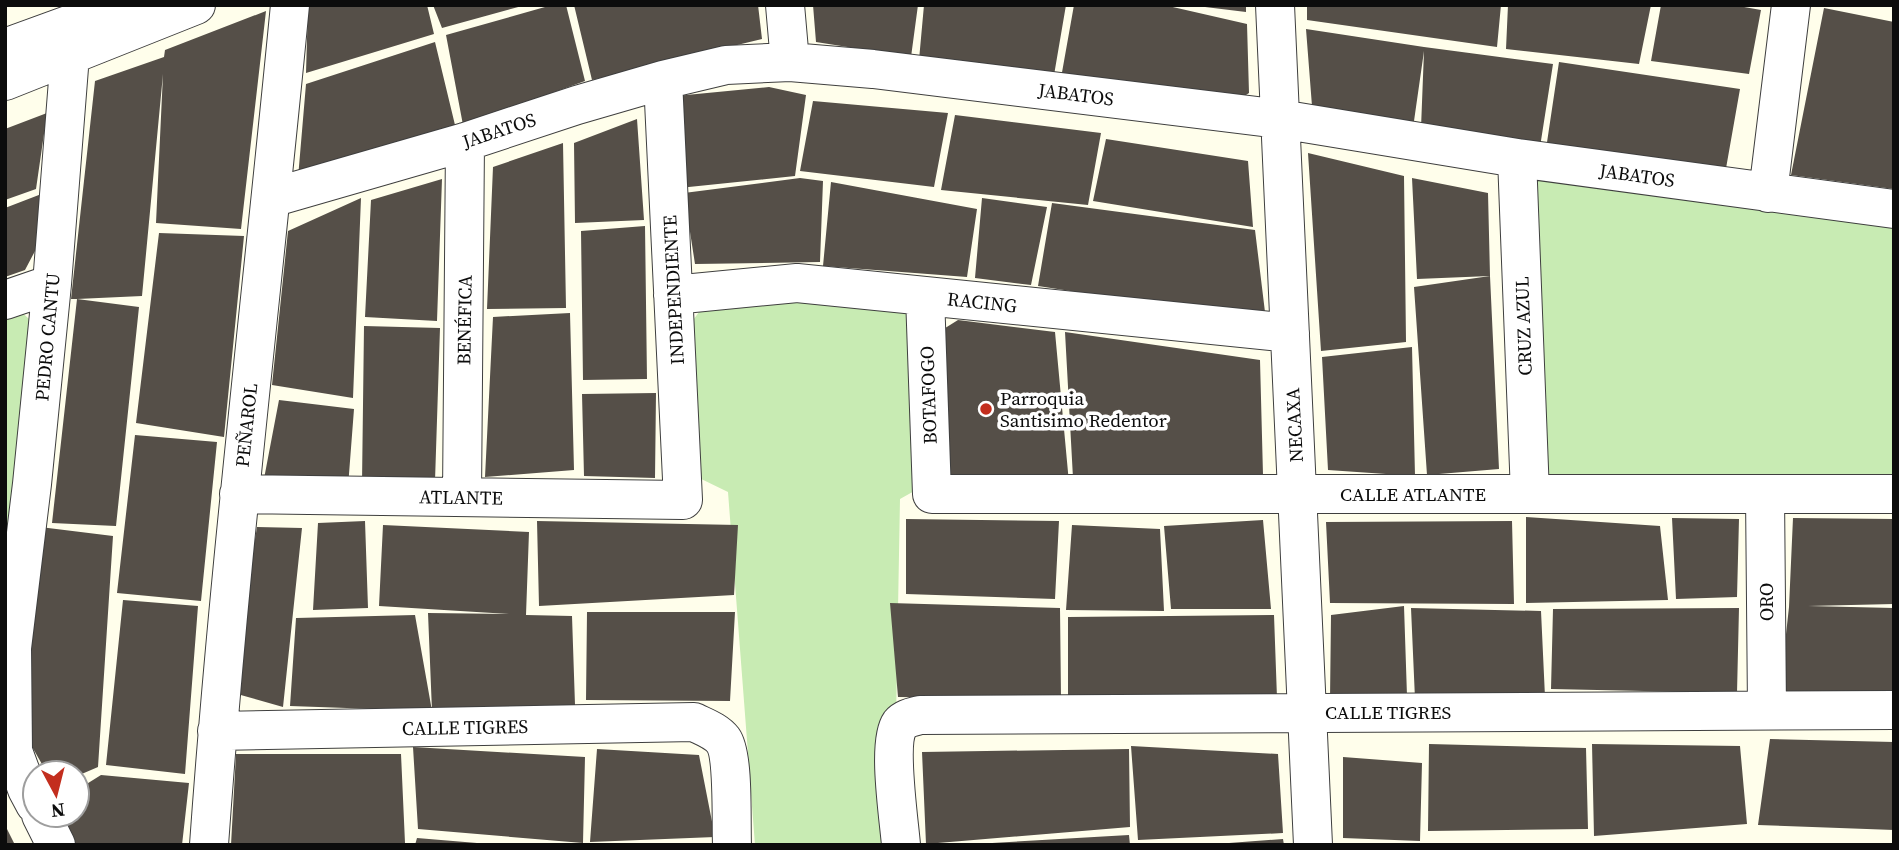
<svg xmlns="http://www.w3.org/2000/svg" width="1899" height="850" viewBox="0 0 1899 850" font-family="'Source Serif 4',serif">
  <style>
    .green { fill: #c8ebb3 }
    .building { fill: #554f48 }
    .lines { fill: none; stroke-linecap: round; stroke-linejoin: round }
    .minor-casing { stroke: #3f3f3f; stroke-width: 40 }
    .minor { stroke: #fff; stroke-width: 38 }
    .poi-dot { fill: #c32e1e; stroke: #fff; stroke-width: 2.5 }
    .labels { text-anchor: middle; stroke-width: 7; stroke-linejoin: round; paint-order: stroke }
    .street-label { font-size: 19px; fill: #0c0c0c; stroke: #fff }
    .poi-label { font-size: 19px; fill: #0c0c0c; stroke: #fff; text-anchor: start }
  </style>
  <rect width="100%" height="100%" fill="#fffeeb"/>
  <path class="green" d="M1517,158L1894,209V494H1530Z
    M769,295L909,311L925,485L900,499L896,720L901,845H755L728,492L693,475L688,327L699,312Z
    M16,307L40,329L5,649V311Z"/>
  <path class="building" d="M308,5H427L434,34L306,73Z
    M433,5H522V6L442,28Z
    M552,5H566L585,81L463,125L446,35Z
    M574,5H758L762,39L592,80Z
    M813,5H918L911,57L816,42Z
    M924,5H1066L1053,81L919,60Z
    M1074,5H1164L1247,24L1249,93L1232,104L1061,78Z
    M1205,5H1246V12L1205,7Z
    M1307,5H1501L1497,47L1307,20Z
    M1508,5H1651L1639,64L1506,49Z
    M1661,5H1733L1761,10L1749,74L1651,61Z
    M1824,8L1894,22V189L1791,175Z
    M266,11L241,229L156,223L163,74L142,296L77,299L139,307L116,526L52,523L77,299H71L95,81L164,57L165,50Z
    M1306,29L1424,47L1553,64L1540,147L1421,128L1424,51L1413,128L1312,106Z
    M435,42L455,125L298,178L306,84Z
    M1559,62L1740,89L1725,174L1546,149Z
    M769,87L806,95L795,176L679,188L676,96Z
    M813,101L948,113L934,187L800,171Z
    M47,113L36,189L5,200V129Z
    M955,115L1101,133L1088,205L941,190Z
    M637,119L644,220L575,223L574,143Z
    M1106,139L1248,161L1253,227L1093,201Z
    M563,143L566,308L487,309L493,167Z
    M1308,153L1404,176L1406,342L1321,351Z
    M800,178L823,181L820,262L695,264L684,193Z
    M1412,178L1488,193L1490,276L1417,279Z
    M442,179L437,321L365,317L371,200Z
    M831,182L977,209L967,277L823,266Z
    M44,193L35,251L25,270L5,277V208Z
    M361,198L353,398L272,385L288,231Z
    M982,198L1047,207L1031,285L975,278Z
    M1052,203L1255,230L1265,312L1259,320L1038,286Z
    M645,226L647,379L583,380L581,231Z
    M159,233L244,236L224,437L136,423Z
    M1490,276L1499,469L1427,475L1414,287Z
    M570,313L574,470L485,477L493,317Z
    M958,320L1055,332L1069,483L950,482L942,330Z
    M364,326L440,328L435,481L362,483Z
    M1065,332L1260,360L1263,475L1073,478Z
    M1412,347L1415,476L1328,470L1322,357Z
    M656,393L655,478L584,476L582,394Z
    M279,400L354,409L348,487L263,484Z
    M135,435L217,442L201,601L117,593Z
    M1526,517L1660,526L1668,600L1526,603Z
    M1672,518L1739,519L1737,597L1676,599Z
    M1793,518L1894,519V604L1808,606L1894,608V699L1779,698L1789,607Z
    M906,519L1059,521L1055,599L906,594Z
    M1263,520L1271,609H1171L1164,526Z
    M365,521L368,608L313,610L318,523Z
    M537,521L738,525L734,595L539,606Z
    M1512,521L1514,604L1330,603L1326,522Z
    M383,525L529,532L526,615L572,616L575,705L432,711L428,613L509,614L379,606Z
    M1072,525L1160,529L1164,611L1066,610Z
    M40,527L113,536L98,767L77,776V773H47L22,729Z
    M257,527L302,528L283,707L230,692Z
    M123,600L198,606L185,774L106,765Z
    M890,603L1060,608L1061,699L898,697Z
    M1404,606L1407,696L1330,700L1331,615Z
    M1411,608L1541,611L1545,697L1415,699Z
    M1739,608L1737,693L1551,689L1553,609Z
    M587,612H735L730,701L586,700Z
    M415,615L432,711L290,706L296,618Z
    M1274,615L1277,698L1068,701V617Z
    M1770,739L1894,742V830L1758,825Z
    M1429,744L1586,748L1588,829L1428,831Z
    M1592,744L1740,746L1747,824L1594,836Z
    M1131,746L1278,754L1283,833L1138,840Z
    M413,747L585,757L583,843L418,829Z
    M597,749L699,755L715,837L590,842Z
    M1129,749L1130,827L926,844L922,752Z
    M236,754H401L405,843L231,845Z
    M1343,757L1422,763L1420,841L1343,838Z
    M101,775L189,783L182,845H65L51,815H77V790Z
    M5,825L15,845H5Z
    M1129,835L1130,845H992V843Z
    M417,838L477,843V845H415Z
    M1283,839L1284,845H1229V843Z"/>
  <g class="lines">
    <defs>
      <path id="minor" d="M785,5L790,62
        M1275,5L1313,845
        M5,48L123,5
        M5,81L196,5
        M1517,158L1530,494
        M1768,193L1791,5
        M271,198L465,142L577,105L663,80L726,65L790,62L873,69L1280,119L1517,158L1894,209
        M673,295L797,283L1290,333
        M925,296L932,494H1894
        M5,300L52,284
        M239,494L683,500L663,80
        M1765,494L1767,710
        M462,497L465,142
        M217,731L694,722C704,727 716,731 723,740C734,755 731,823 732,845
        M35,804L27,789L13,751L12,648L32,484L52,284L70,55L69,25
        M41,815L56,845
        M209,845C229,564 263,285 290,5
        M901,845C899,820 887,742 900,724C905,718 913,717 920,715L1894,710"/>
    </defs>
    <use href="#minor" class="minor-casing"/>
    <use href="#minor" class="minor"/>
  </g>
  <circle class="poi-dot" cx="986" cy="409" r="7"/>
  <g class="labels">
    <g class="street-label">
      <text transform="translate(1076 94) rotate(7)" y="7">JABATOS</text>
      <text transform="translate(499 130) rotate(-18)" y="7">JABATOS</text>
      <text transform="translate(1637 175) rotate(8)" y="7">JABATOS</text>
      <text transform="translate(673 290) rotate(-93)" y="7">INDEPENDIENTE</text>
      <text transform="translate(982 302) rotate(6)" y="7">RACING</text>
      <text transform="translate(464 320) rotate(-89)" y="7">BENÉFICA</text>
      <text transform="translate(1523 326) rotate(-92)" y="7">CRUZ AZUL</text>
      <text transform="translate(47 337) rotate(-85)" y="7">PEDRO CANTU</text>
      <text transform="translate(928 395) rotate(-92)" y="7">BOTAFOGO</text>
      <text transform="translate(246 425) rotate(-84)" y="7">PEÑAROL</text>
      <text transform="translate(1294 425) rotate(-93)" y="7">NECAXA</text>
      <text x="1413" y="501">CALLE ATLANTE</text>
      <text transform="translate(461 497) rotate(1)" y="7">ATLANTE</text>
      <text transform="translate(1766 602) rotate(-91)" y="7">ORO</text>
      <text x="1388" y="719">CALLE TIGRES</text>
      <text transform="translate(465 727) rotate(-1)" y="7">CALLE TIGRES</text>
    </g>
    <g class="poi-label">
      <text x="1000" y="405">Parroquia<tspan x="1000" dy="22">Santisimo Redentor</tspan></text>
    </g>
  </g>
  <rect width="1899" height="850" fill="none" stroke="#0c0c0c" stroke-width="14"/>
  <g transform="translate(56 794) rotate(173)"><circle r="33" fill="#ffffff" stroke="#9e9e9e" stroke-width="2"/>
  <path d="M0-5L12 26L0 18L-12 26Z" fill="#c32e1e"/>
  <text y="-10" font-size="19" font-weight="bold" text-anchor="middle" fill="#0c0c0c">N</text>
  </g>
</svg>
